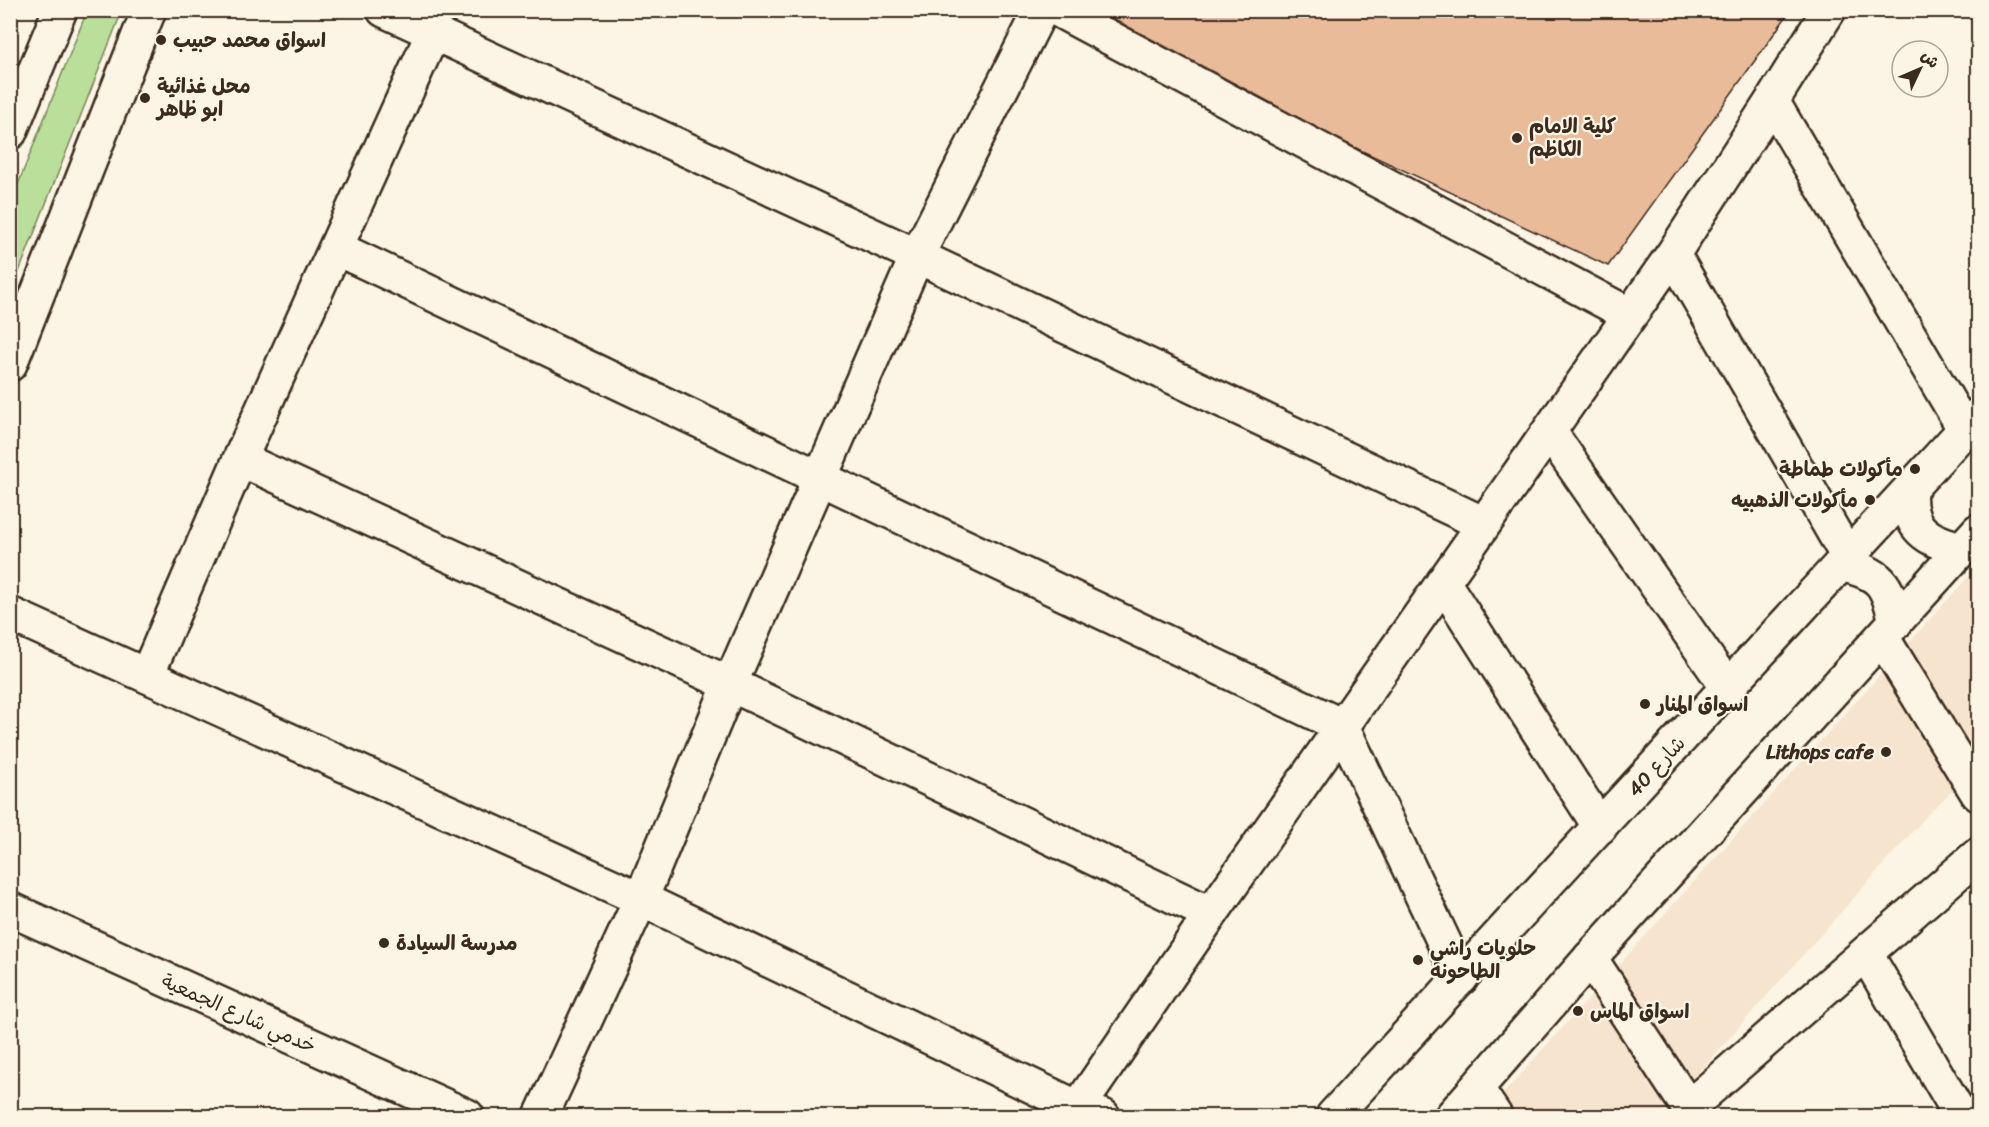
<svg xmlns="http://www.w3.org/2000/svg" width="1989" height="1127" viewBox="0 0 1989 1127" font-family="Sriracha,'Playpen Sans Arabic',sans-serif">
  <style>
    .built { fill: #f6e4ce }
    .green { fill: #badf9a; stroke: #7a845c; stroke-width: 1.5 }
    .building { fill: #e9bb99; stroke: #3b2a1e; stroke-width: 1.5 }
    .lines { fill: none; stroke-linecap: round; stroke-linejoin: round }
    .minor-casing { stroke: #3b2a1e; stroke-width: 38 }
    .major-casing { stroke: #3b2a1e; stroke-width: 38 }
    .minor { stroke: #fcf5e5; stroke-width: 33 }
    .major { stroke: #fcf5e5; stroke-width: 33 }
    .poi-dot { fill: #3b2a1e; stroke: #fcf5e5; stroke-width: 2 }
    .labels { text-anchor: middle; stroke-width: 4.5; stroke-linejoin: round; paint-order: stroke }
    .poi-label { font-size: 20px; font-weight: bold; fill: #3b2a1e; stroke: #fcf5e5; text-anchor: start }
    .street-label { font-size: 20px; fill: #3b2a1e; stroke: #fcf5e5 }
  </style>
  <rect width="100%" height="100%" fill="#fcf5e5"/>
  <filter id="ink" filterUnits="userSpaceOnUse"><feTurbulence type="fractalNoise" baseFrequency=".0167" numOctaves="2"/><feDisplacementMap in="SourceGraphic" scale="12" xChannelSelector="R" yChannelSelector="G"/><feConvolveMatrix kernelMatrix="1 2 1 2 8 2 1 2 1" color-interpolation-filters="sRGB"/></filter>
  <g filter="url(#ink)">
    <path class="built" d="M1978,566V766L1931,811L1660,1116H1483Z"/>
    <path class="green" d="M87,11H122L11,292V202Z"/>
    <path class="building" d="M1061,10H1791L1608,266Z"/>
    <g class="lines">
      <defs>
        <path id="minor" d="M384,10L917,256L1484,524
          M1058,10L1630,315
          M1772,101L1965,430
          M10,132L60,10
          M336,248L1342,726L1461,978
          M1673,254L1848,557
          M10,364L149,10
          M1549,431L1728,688
          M240,459L730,684L1211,914
          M1443,582L1600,827
          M10,614L641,899L1078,1108L1103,1116
          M1882,637L1978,794
          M147,675L240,459L433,33
          M10,909L467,1116
          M1866,954L1961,1116
          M1590,958L1694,1116
          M1477,1089L1495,1116
          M1078,1108L1211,914L1673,254L1772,101L1829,10
          M1688,1108L1978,855
          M541,1116L641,899L730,684L917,256L1041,10"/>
        <path id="major" d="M1910,489C1906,529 1928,541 1962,549
          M1841,564C1881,574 1887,582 1896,622
          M1333,1116L1978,415
          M1452,1116L1590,958L1978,531"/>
      </defs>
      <use href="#minor" class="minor-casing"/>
      <use href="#major" class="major-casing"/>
      <use href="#minor" class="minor"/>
      <use href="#major" class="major"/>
    </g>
  </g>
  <g class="poi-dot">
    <circle cx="161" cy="40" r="6"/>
    <circle cx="145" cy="98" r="6"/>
    <circle cx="1517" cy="138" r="6"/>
    <circle cx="1915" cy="469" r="6"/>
    <circle cx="1870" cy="500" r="6"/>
    <circle cx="1645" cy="704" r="6"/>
    <circle cx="1886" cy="752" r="6"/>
    <circle cx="384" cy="943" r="6"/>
    <circle cx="1418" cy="960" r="6"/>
    <circle cx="1578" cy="1011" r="6"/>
  </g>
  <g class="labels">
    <g class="poi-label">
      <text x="173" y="47">اسواق محمد حبيب</text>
      <text x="157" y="93">محل غذائية<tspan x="157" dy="23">ابو ظاهر</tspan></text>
      <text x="1529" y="133">كلية الامام<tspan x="1529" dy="23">الكاظم</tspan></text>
      <text x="1903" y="476" text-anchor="end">مأكولات طماطة</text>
      <text x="1858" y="507" text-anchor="end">مأكولات الذهبيه</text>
      <text x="1657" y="711">اسواق المنار</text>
      <text x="1874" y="759" text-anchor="end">Lithops cafe</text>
      <text x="396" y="950">مدرسة السيادة</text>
      <text x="1430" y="955">حلويات راشي<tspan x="1430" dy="23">الطاحونه</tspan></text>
      <text x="1590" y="1018">اسواق الماس</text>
    </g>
    <g class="street-label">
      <text transform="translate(1656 766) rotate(-47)" y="7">شارع 40</text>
      <text transform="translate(239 1013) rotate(24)" y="7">خدمي شارع الجمعية</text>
    </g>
  </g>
  <rect width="1989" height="1127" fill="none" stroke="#fcf5e5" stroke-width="36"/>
  <rect x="18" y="18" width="1953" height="1091" fill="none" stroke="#3b2a1e" stroke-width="2" filter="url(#ink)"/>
  <g transform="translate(1920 69) rotate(46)"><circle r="28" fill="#fcf5e5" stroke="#afa495" stroke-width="1.5"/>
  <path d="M0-4.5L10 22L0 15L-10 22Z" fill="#3b2a1e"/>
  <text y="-9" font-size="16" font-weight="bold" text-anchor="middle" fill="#3b2a1e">ش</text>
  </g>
</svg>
